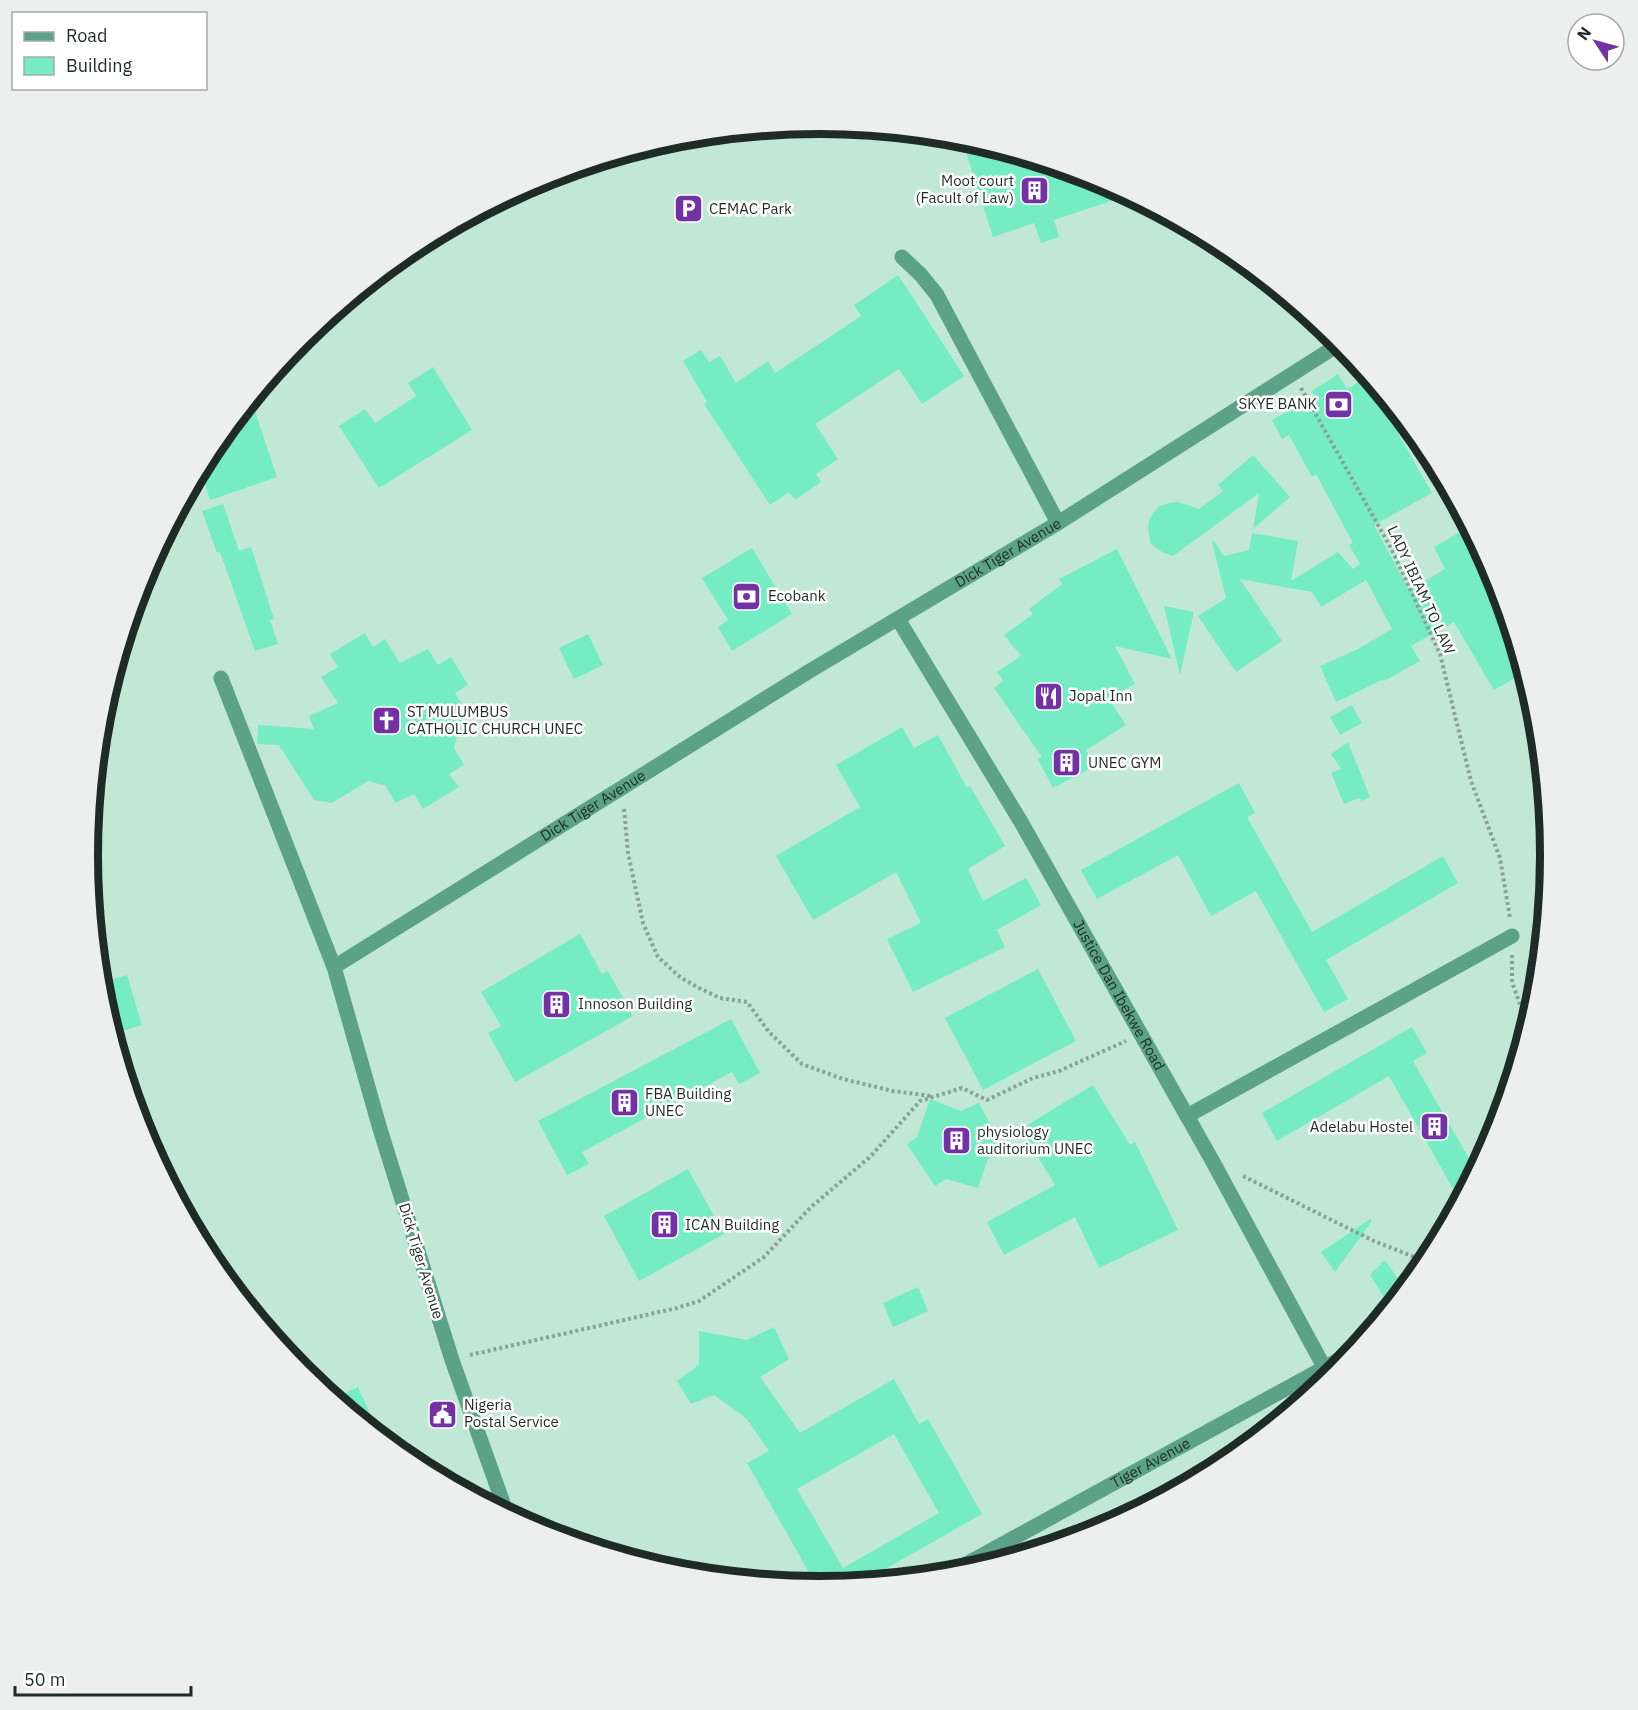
<svg xmlns="http://www.w3.org/2000/svg" width="1638" height="1710" viewBox="0 0 1638 1710" font-family="'IBM Plex Sans',sans-serif">
  <style>
    .built { fill: #c1e8d7 }
    .building { fill: #75ecc3; fill-rule: evenodd }
    .lines { fill: none; stroke-linecap: round; stroke-linejoin: round }
    .path { stroke: #89a196; stroke-width: 4; stroke-dasharray: 3 3; stroke-linecap: butt }
    .minor { stroke: #5ba288; stroke-width: 15 }
    .labels { text-anchor: middle; stroke-width: 5; stroke-linejoin: round; paint-order: stroke }
    .poi-label { font-size: 15px; fill: #1f2b26; stroke: #fff; text-anchor: start }
    .street-label { font-size: 15px; fill: #1f2b26; stroke: #fff }
    .rim { fill: none; stroke: #1f2b26; stroke-width: 8 }
  </style>
  <rect width="100%" height="100%" fill="#d2f2e4"/>
  <path class="built" d="M91 855a729 729 0 1 1 1458 0a729 729 0 1 1-1458 0Z"/>
  <path class="building" d="M961,137L1099,179L1129,195L1054,220L1059,237L1041,243L1034,223L993,237Z
    M898,275L964,376L922,404L899,369L815,424L838,459L816,474L821,482L795,500L789,492L770,505L704,404L707,402L683,361L701,350L709,362L720,356L736,383L768,361L775,373L861,316L854,305Z
    M433,367L472,430L379,488L339,426L365,409L375,423L416,396L408,383Z
    M1338,374L1347,389L1368,376L1407,424L1396,430L1432,493L1374,525L1409,590L1445,569L1434,547L1464,530H1472L1495,575L1525,672L1494,690L1454,622L1411,646L1420,661L1384,681L1382,680L1336,702L1320,666L1358,649L1392,629L1366,580L1321,607L1312,592L1240,579L1282,641L1236,672L1198,616L1226,598L1212,542L1214,541L1224,556L1249,550L1252,533L1298,541L1291,581L1338,552L1353,569L1360,564L1349,545L1353,543L1316,474L1312,477L1289,435L1282,439L1272,420L1315,396L1312,391Z
    M251,399L277,477L210,500L200,468L211,448Z
    M1253,455L1290,497L1253,529L1259,493L1173,556L1162,552L1151,544L1148,529L1149,520L1154,512L1160,506L1169,503L1178,502L1199,509L1223,491L1218,485Z
    M223,504L239,551L251,547L274,619L270,620L278,644L255,651L220,552L217,553L202,511Z
    M752,548L792,614L732,651L718,627L728,620L702,578Z
    M1117,549L1172,659L1115,646L1135,684L1108,698L1126,725L1086,750L1095,766L1053,788L1038,759L1042,757L994,688L1003,681L997,672L1021,656L1004,635L1033,614L1029,609L1062,584L1059,579Z
    M1164,606L1194,612L1180,675Z
    M365,633L373,647L385,639L400,663L428,649L438,665L451,657L468,685L455,693L464,708L454,748L464,765L449,774L459,787L423,809L414,794L395,803L386,786L368,781L332,803L314,800L279,745L257,744L258,725L314,729L309,716L338,703L321,677L338,667L330,654Z
    M588,634L603,665L574,679L559,648Z
    M1352,705L1362,723L1340,735L1330,717Z
    M902,727L914,748L938,735L967,788L970,786L1005,846L968,869L983,901L1026,878L1041,905L997,930L1005,947L913,992L887,939L921,923L896,872L813,920L776,856L860,807L836,765Z
    M1348,742L1370,797L1362,801L1359,798L1344,804L1331,773L1341,769L1331,754Z
    M1239,783L1255,813L1247,817L1312,932L1443,856L1458,883L1326,960L1348,999L1324,1012L1256,891L1211,916L1178,855L1097,899L1081,870Z
    M580,934L602,974L608,971L633,1016L515,1082L488,1033L501,1026L481,992Z
    M1038,969L1076,1041L983,1090L945,1018Z
    M127,975L142,1025L122,1031L107,981Z
    M731,1019L760,1073L739,1084L732,1072L582,1152L589,1164L567,1175L538,1121Z
    M1412,1027L1427,1053L1413,1061L1476,1171L1460,1201L1389,1076L1277,1141L1262,1113Z
    M1093,1085L1130,1145L1135,1142L1178,1230L1099,1268L1075,1217L1004,1255L987,1222L1055,1185L1021,1129Z
    M930,1099L961,1111L979,1103L1003,1149L988,1159L978,1188L946,1179L935,1186L907,1144L917,1137Z
    M688,1169L724,1234L639,1281L604,1216Z
    M1370,1219L1372,1221L1335,1272L1321,1252Z
    M1385,1260L1405,1289L1390,1307L1370,1275Z
    M918,1287L928,1311L893,1327L883,1303Z
    M774,1327L789,1359L760,1377L800,1433L894,1379L919,1424L928,1419L982,1514L866,1580L864,1576L852,1584L811,1586L815,1583L747,1463L769,1451L746,1418L714,1395L691,1404L677,1381L699,1365V1331L747,1340ZM894,1434L939,1513L843,1568L797,1489Z
    M358,1387L381,1438L333,1399Z"/>
  <g class="lines">
    <path class="path" d="M1301,388L1392,550L1440,654L1471,781L1500,858L1510,918
      M624,809L628,853L643,923L658,957L680,977L699,988L720,998L747,1002L769,1032L802,1064L843,1079L893,1091L931,1096
      M1512,955V982L1528,1027
      M1243,1176L1374,1241L1427,1262
      M470,1355L677,1308L699,1301L764,1257L811,1207L871,1156L920,1101L962,1088L987,1100L1033,1078L1059,1071L1126,1041"/>
    <g class="minor">
      <path d="M902,257L921,275L937,295L1058,523"/>
      <path id="s1" d="M898,619L1021,822L1213,1162L1330,1378"/>
      <path d="M221,678L334,967"/>
      <path d="M1187,1116L1512,936"/>
      <path id="s2" d="M507,1514L452,1360L380,1129L334,967L808,672L1058,523L1341,343"/>
      <path id="s3" d="M948,1574L1353,1352"/>
    </g>
  </g>
  <defs>
    <symbol id="building-square" viewBox="-11 -11 22 22"><rect x="-9" y="-9" width="18" height="18" rx="4" fill="#7430a5" stroke="#fff"/><path d="M-4-6H4V6H1V3H-1V6H-4ZM-2.5-4.3h1.7v1.8h-1.7ZM.8-4.3h1.7v1.8H.8ZM-2.5-1h1.7V.8h-1.7ZM.8-1h1.7V.8H.8Z" fill="#fff"/></symbol>
    <symbol id="parking-square" viewBox="-11 -11 22 22"><rect x="-9" y="-9" width="18" height="18" rx="4" fill="#7430a5" stroke="#fff"/><path d="M-3.5-5.5H1a3.5 3.5 0 0 1 0 7H-1V5.5H-3.5ZM-1-3.4V-.6H.8a1.4 1.4 0 0 0 0-2.8Z" fill="#fff"/></symbol>
    <symbol id="bank-square" viewBox="-11 -11 22 22"><rect x="-9" y="-9" width="18" height="18" rx="4" fill="#7430a5" stroke="#fff"/><path d="M-6-4H6V4H-6ZM0-2.3a2.3 2.3 0 1 0 0 4.6a2.3 2.3 0 1 0 0-4.6Z" fill="#fff"/></symbol>
    <symbol id="restaurant-square" viewBox="-11 -11 22 22"><rect x="-9" y="-9" width="18" height="18" rx="4" fill="#7430a5" stroke="#fff"/><path d="M-5-6h1v4h1v-4h1v4h1v-4h1v5L-1.5 .5V6h-2V.5L-5-1ZM5-6V6H3V1.5H1.5Q1.5-4 5-6Z" fill="#fff"/></symbol>
    <symbol id="church-square" viewBox="-11 -11 22 22"><rect x="-9" y="-9" width="18" height="18" rx="4" fill="#7430a5" stroke="#fff"/><path d="M-1.2-6h2.4v3.5h3.3v2.4h-3.3V6h-2.4V-.1h-3.3v-2.4h3.3Z" fill="#fff"/></symbol>
    <symbol id="civic-square" viewBox="-11 -11 22 22"><rect x="-9" y="-9" width="18" height="18" rx="4" fill="#7430a5" stroke="#fff"/><path d="M-.6-6.5H3V-4.5H.6V-3L4-1V1h2V6H-6V1h2V-1L-.6-3ZM-1.2 2.5V6h2.4V2.5Z" fill="#fff"/></symbol>
  </defs>
  <g fill-rule="evenodd">
    <use href="#building-square" x="1018" y="174" width="33" height="33"/>
    <use href="#parking-square" x="672" y="192" width="33" height="33"/>
    <use href="#bank-square" x="1322" y="388" width="33" height="33"/>
    <use href="#bank-square" x="730" y="580" width="33" height="33"/>
    <use href="#restaurant-square" x="1032" y="680" width="33" height="33"/>
    <use href="#church-square" x="370" y="704" width="33" height="33"/>
    <use href="#building-square" x="1050" y="746" width="33" height="33"/>
    <use href="#building-square" x="540" y="988" width="33" height="33"/>
    <use href="#building-square" x="608" y="1086" width="33" height="33"/>
    <use href="#building-square" x="1418" y="1110" width="33" height="33"/>
    <use href="#building-square" x="940" y="1124" width="33" height="33"/>
    <use href="#building-square" x="648" y="1208" width="33" height="33"/>
    <use href="#civic-square" x="426" y="1398" width="33" height="33"/>
  </g>
  <g class="labels">
    <g class="poi-label">
      <text x="1014" y="186" text-anchor="end">Moot court<tspan x="1014" dy="17">(Facult of Law)</tspan></text>
      <text x="709" y="214">CEMAC Park</text>
      <text x="1317" y="409" text-anchor="end">SKYE BANK</text>
      <text x="768" y="601">Ecobank</text>
      <text x="1069" y="701">Jopal Inn</text>
      <text x="407" y="717">ST MULUMBUS<tspan x="407" dy="17">CATHOLIC CHURCH UNEC</tspan></text>
      <text x="1088" y="768">UNEC GYM</text>
      <text x="578" y="1009">Innoson Building</text>
      <text x="645" y="1099">FBA Building<tspan x="645" dy="17">UNEC</tspan></text>
      <text x="1413" y="1132" text-anchor="end">Adelabu Hostel</text>
      <text x="977" y="1137">physiology<tspan x="977" dy="17">auditorium UNEC</tspan></text>
      <text x="685" y="1230">ICAN Building</text>
      <text x="464" y="1410">Nigeria<tspan x="464" dy="17">Postal Service</tspan></text>
    </g>
    <g class="street-label">
      <text dy="5" stroke="none"><textPath href="#s2" startOffset="1365">Dick Tiger Avenue</textPath></text>
      <text transform="translate(1421 590) rotate(65)" y="5">LADY IBIAM TO LAW</text>
      <text dy="5" stroke="none"><textPath href="#s2" startOffset="879">Dick Tiger Avenue</textPath></text>
      <text dy="5" stroke="none"><textPath href="#s1" startOffset="436">Justice Dan Ibekwe Road</textPath></text>
      <text transform="translate(421 1261) rotate(73)" y="5">Dick Tiger Avenue</text>
      <text dy="5" stroke="none"><textPath href="#s3" startOffset="231">Tiger Avenue</textPath></text>
    </g>
  </g>
  <path d="M0 0H1638V1710H0ZM98 855a721 721 0 1 1 1442 0a721 721 0 1 1-1442 0Z" fill="#edeeee" fill-rule="evenodd"/>
  <path class="rim" d="M98 855a721 721 0 1 1 1442 0a721 721 0 1 1-1442 0Z"/>
  <rect x="12" y="12" width="195" height="78" fill="#ffffff" stroke="#a5aaa8" stroke-width="1.5"/>
  <rect x="24" y="32" width="30" height="9" fill="#5ba288" stroke="#a5aaa8" stroke-width="1.5"/>
  <text x="66" y="42" font-size="18" fill="#1f2b26">Road</text>
  <rect x="24" y="57" width="30" height="18" fill="#75ecc3" stroke="#a5aaa8" stroke-width="1.5"/>
  <text x="66" y="72" font-size="18" fill="#1f2b26">Building</text>
  <g transform="translate(1596 42) rotate(306)"><circle r="28" fill="#ffffff" stroke="#a5aaa8" stroke-width="1.5"/>
  <path d="M0-4.5L10 22L0 15L-10 22Z" fill="#7430a5"/>
  <text y="-9" font-size="16" font-weight="bold" text-anchor="middle" fill="#1f2b26">N</text>
  </g>
  <path d="M15 1686v9h176v-9" fill="none" stroke="#1f2b26" stroke-width="3"/>
  <text x="24" y="1686" font-size="18" fill="#1f2b26" stroke="#ffffff" stroke-width="4.5" paint-order="stroke">50 m</text>
</svg>
